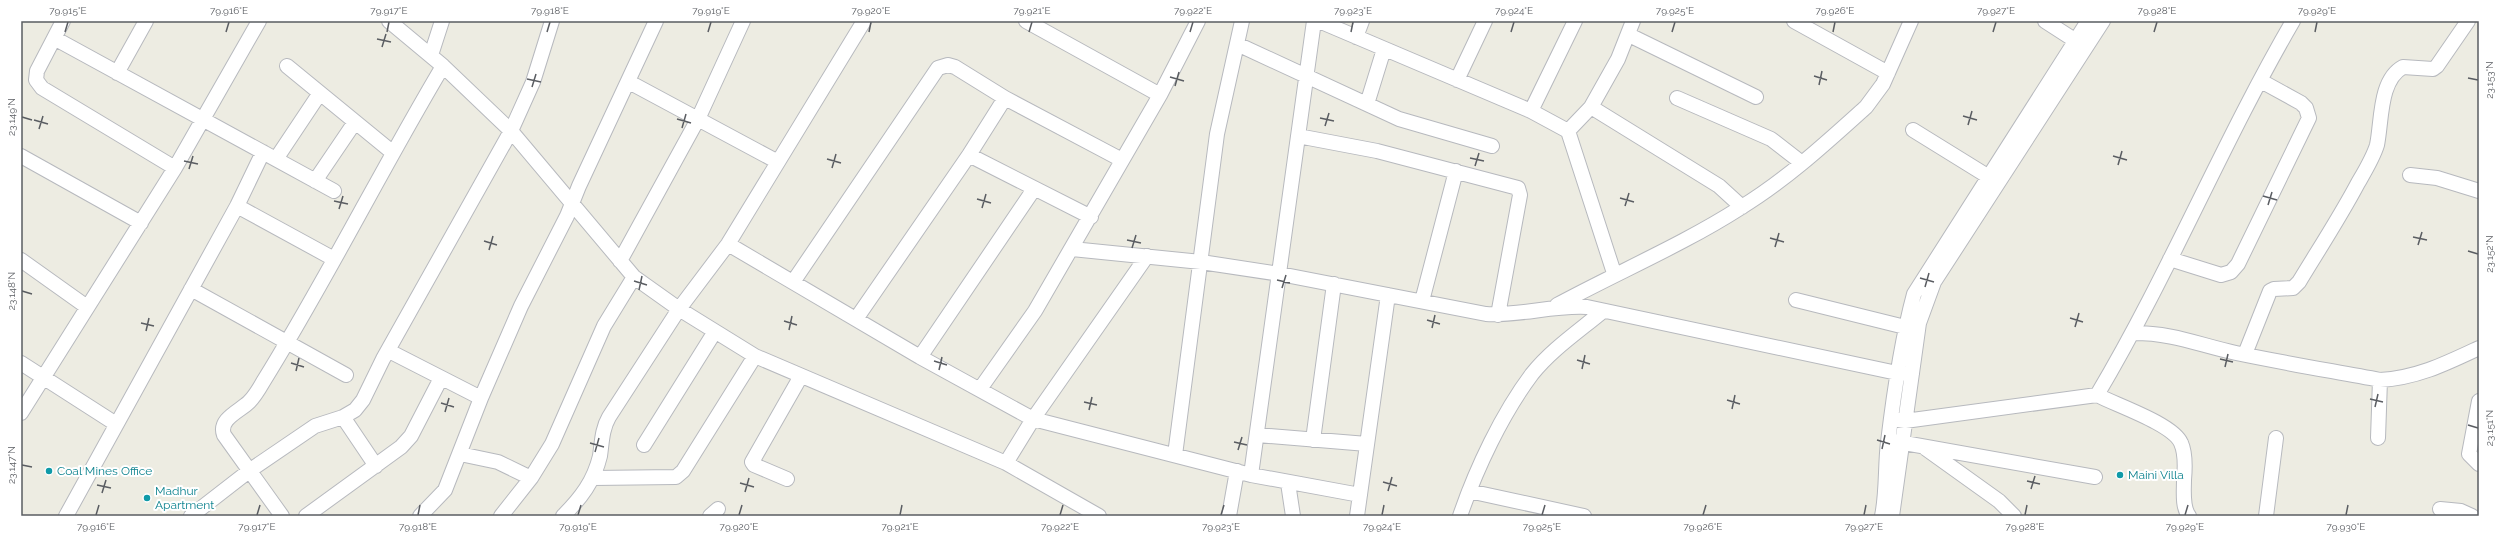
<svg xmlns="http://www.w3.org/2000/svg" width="2500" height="537" viewBox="0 0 2500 537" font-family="Raleway,sans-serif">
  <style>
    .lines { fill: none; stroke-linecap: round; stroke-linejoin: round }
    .minor-casing { stroke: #b7b9be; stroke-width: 16 }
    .minor { stroke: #fff; stroke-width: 14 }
    .ticks { fill: none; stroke: #5a5d62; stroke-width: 1.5 }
    .culture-dot { fill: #0f9aa8; stroke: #fff; stroke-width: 1.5 }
    .labels { text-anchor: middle; stroke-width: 4; stroke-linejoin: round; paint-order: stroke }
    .culture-label { font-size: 12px; fill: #0d838f; stroke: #fff; text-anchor: start }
    .neatline { fill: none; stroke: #5a5d62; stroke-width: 1.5 }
    .ticks-label { font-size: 10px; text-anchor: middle; fill: #5a5d62 }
  </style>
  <rect width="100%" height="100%" fill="#edece2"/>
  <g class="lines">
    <defs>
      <path id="minor" d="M63,21L37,71L36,80L42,88L175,168
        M389,21L443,66L511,131L634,277L679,309L755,356L1006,463L1099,516
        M1026,21L1160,95
        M1319,21L1531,111L1568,131L1614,273
        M1794,21L1888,73
        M2045,21L2076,41
        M1629,35L1756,97
        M1356,37L1362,21
        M54,38L334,191
        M1237,44L1399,119L1492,146
        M431,55L442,21
        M287,66L392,152
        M117,73L146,21
        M1457,80L1485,21
        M629,82L778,162
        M1677,98L1771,139L1802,163
        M1367,104L1384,49
        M1591,107L1719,186L1742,207
        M1531,111L1575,21
        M1913,130L1989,177
        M1568,131L1591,107L1618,59L1633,21
        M1298,136L1377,151L1518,188L1520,195L1498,315
        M969,155L1091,217
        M21,156L141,223
        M276,159L320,93
        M2410,175L2437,178L2479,191
        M315,181L355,122
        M237,206L334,259
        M728,244L920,357L1033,419L1251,475L1360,495
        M1072,249L1201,262L1280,274L1486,314C1520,316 1553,305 1587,307L1897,373L1912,374
        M2170,259L2221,275L2231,272L2238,264L2309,118L2306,108L2301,103L2261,81
        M21,260L87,307
        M620,261L698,119L743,21
        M793,282L938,68L948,65L955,67L1005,98L1122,160
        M191,289L346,375
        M1796,300L1905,327
        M1422,301L1456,171
        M1557,305C1618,272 1682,245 1740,208C1786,180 1826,143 1866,107L1883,84L1911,21
        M856,319L969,155L1005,98
        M2134,333C2173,333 2199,345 2236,353C2284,363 2332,371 2380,380C2417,378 2447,363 2479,348
        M389,351L481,398
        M2245,354L2270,291L2274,289L2293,288L2299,282C2319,249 2340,217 2358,183C2365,171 2373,158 2377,145C2382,121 2379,80 2403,67L2433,69L2437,66L2468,21
        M920,357L1034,189
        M21,363L116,424
        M980,389L1035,311L1160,95L1198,21
        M2097,395C2116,405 2173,424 2181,443C2186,454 2185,469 2184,480C2184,491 2182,507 2189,516
        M2479,401L2469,454L2479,464
        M21,413L175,168L259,21
        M343,417L376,466
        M1891,419L1905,421L2097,395C2169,274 2222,143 2293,21
        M1257,435L1367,444
        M2378,438L2380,380
        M1313,440L1334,284
        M1893,441L2095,477
        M644,445L714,333
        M1925,448L1999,501L2014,516
        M460,454L498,462L531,478
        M1175,455L1217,134L1242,21
        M1006,463L1033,419L1147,256
        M1251,475L1314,21
        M593,478L676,477L683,471L755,356
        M787,479L754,465L752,462L801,376
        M1288,483L1293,516
        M1469,491L1584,516
        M2440,509L2461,511L2472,516
        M66,516L237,206L263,152
        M191,516L249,471L315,426L343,417L355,410L363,400L383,359L511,131L533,82L552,21
        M282,516L224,435C218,419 240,411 249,402C255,396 259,389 263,382C327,279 381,170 443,66
        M306,516L401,447L411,436L441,378
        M420,516L445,490L481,398L521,306L567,216L579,186L656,21
        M501,516L531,478L552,444L604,326L634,277
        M563,516C581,498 594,481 600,456C602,442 602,429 609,417L679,309L728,244L864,21
        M710,516L718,509
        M1229,516L1237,471
        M1357,516L1388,295
        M1460,516C1476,469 1502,414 1532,374C1551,350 1579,331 1603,311
        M1882,516C1887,492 1885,467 1888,442C1894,392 1901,342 1914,294L2088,21
        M1892,516L1919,323L1934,282L2103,21
        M2266,516L2276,438"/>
    </defs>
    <use href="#minor" class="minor-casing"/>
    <use href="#minor" class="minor"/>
  </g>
  <path class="ticks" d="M65,32L68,22M226,32L229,22M387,32L389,22M547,32L550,22M708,32L711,22M869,32L871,22M1029,32L1032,22M1190,32L1193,22M1351,32L1353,22M1511,32L1514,22M1672,32L1675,22M1833,32L1835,22M1993,32L1996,22M2154,32L2157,22M2315,32L2317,22M377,39L391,42M382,47L386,34M1814,76L1827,80M1170,77L1184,81M2468,78L2478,80M527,79L541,82M1819,85L1822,71M1175,86L1179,72M532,87L536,74M1963,116L1977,120M22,117L32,120M1320,118L1334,121M677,119L691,123M34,120L48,124M1968,125L1972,111M1325,126L1329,113M682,128L686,114M39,129L43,116M2113,156L2127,160M1470,158L1484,161M827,159L841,163M184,161L198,164M2118,165L2122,151M1475,166L1479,153M832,168L836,154M189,169L193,156M2263,196L2277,200M1620,198L1634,202M977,199L991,203M334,201L348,204M2268,205L2272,192M1625,206L1629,193M982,208L986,194M339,209L343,196M2413,237L2427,240M1770,238L1784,242M1127,240L1141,243M484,241L497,245M2418,245L2422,232M1775,247L1779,233M1132,248L1136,235M489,250L493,236M2468,251L2478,254M1920,278L1934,282M1277,280L1290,283M634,281L647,285M1925,287L1929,273M1282,288L1286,275M639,290L642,276M22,291L32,294M2070,318L2083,322M1427,320L1440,324M784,321L797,325M141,323L154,326M2075,327L2079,313M1432,328L1435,315M789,330L792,316M146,331L149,318M2220,359L2233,362M1577,360L1590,364M934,361L947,365M291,363L304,367M2225,367L2228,354M1582,369L1585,355M939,370L942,357M296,371L299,358M2370,399L2383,402M1727,400L1740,404M1084,402L1097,405M441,403L454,407M2375,407L2378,394M1732,409L1735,395M1089,410L1092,397M445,412L449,398M2468,425L2478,428M1877,440L1890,444M1234,442L1247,445M590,443L604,447M1882,449L1885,435M1238,450L1242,437M595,452L599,438M22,465L32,467M2027,481L2040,484M1383,482L1397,486M740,483L754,487M97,485L111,488M2031,489L2035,476M1388,491L1392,477M745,492L749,478M102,493L106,480M96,515L99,505M257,515L260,505M418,515L420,505M578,515L581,505M739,515L742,505M900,515L902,505M1060,515L1063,505M1221,515L1224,505M1382,515L1384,505M1542,515L1545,505M1703,515L1706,505M1864,515L1866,505M2025,515L2027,505M2185,515L2188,505M2346,515L2348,505"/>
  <g class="culture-dot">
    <circle cx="49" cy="471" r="4"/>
    <circle cx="2120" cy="475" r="4"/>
    <circle cx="147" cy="498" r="4"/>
  </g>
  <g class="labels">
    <g class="culture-label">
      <text x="57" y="475">Coal Mines Office</text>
      <text x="2128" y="479">Maini Villa</text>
      <text x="155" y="495">Madhur<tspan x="155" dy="14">Apartment</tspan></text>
    </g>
  </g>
  <rect width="2500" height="537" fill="none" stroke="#ffffff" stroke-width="44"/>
  <rect x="22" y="22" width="2456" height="493" class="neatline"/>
  <g class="ticks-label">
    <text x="68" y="14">79.915°E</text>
    <text x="229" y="14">79.916°E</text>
    <text x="389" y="14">79.917°E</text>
    <text x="550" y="14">79.918°E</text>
    <text x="711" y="14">79.919°E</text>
    <text x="871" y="14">79.920°E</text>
    <text x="1032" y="14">79.921°E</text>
    <text x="1193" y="14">79.922°E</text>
    <text x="1353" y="14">79.923°E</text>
    <text x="1514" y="14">79.924°E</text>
    <text x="1675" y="14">79.925°E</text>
    <text x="1835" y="14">79.926°E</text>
    <text x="1996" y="14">79.927°E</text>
    <text x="2157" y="14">79.928°E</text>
    <text x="2317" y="14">79.929°E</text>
    <text transform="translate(2489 80) rotate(-90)" y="4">23.153°N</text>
    <text transform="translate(11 117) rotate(-90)" y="4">23.149°N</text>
    <text transform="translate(2489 254) rotate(-90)" y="4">23.152°N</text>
    <text transform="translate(11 291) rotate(-90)" y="4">23.148°N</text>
    <text transform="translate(2489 428) rotate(-90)" y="4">23.151°N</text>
    <text transform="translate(11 465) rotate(-90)" y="4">23.147°N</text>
    <text x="96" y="530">79.916°E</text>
    <text x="257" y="530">79.917°E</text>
    <text x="418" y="530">79.918°E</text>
    <text x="578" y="530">79.919°E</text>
    <text x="739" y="530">79.920°E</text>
    <text x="900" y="530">79.921°E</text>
    <text x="1060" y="530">79.922°E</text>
    <text x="1221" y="530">79.923°E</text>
    <text x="1382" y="530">79.924°E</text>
    <text x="1542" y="530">79.925°E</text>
    <text x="1703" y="530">79.926°E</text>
    <text x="1864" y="530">79.927°E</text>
    <text x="2025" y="530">79.928°E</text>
    <text x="2185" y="530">79.929°E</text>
    <text x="2346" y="530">79.930°E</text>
  </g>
</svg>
